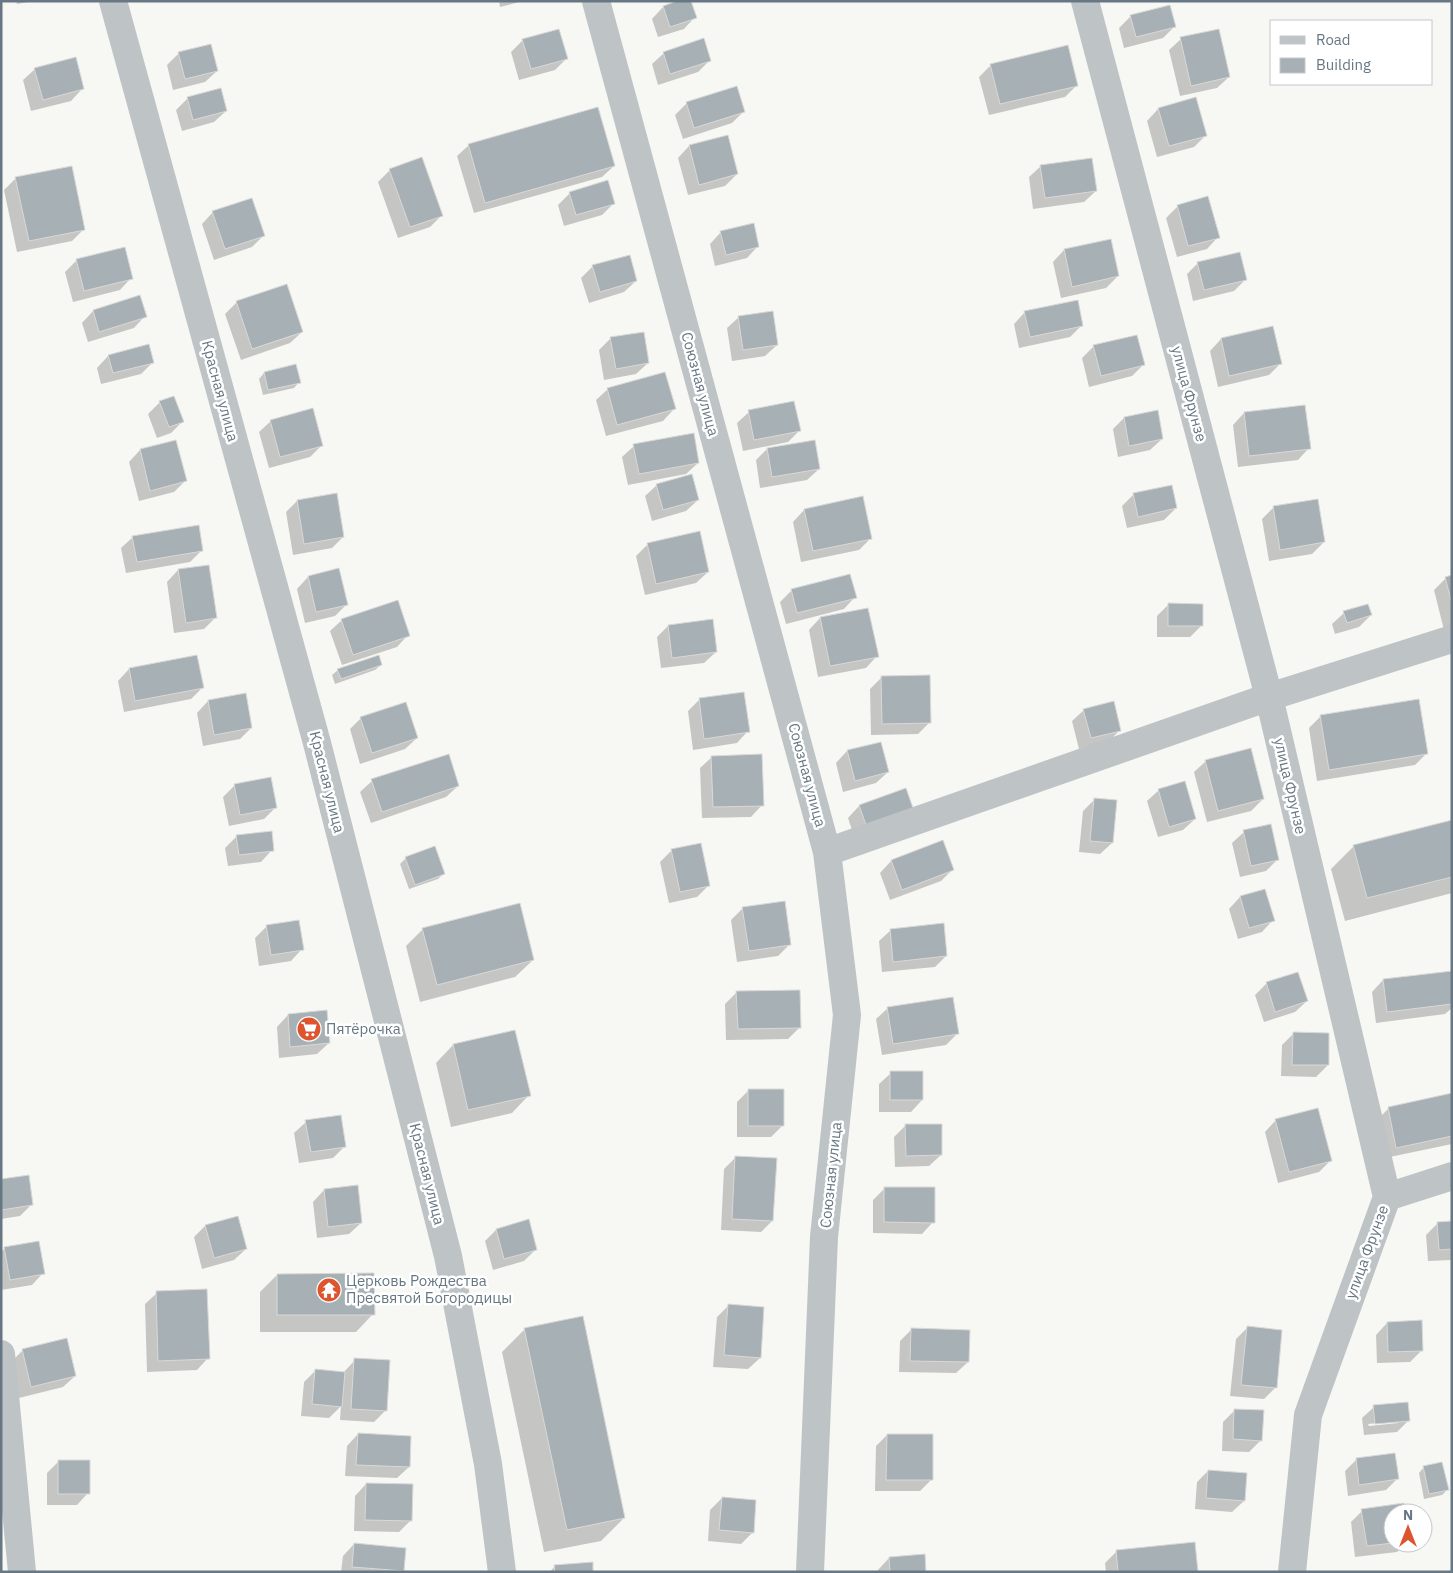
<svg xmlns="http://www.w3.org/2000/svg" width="1453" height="1573" viewBox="0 0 1453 1573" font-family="'IBM Plex Sans',sans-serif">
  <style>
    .shadow { fill: #0003; fill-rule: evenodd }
    .building { fill: #a7b0b5; stroke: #d9d9d7 }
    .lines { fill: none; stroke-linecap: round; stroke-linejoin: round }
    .minor { stroke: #bec3c6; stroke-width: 28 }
    .labels { text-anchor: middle; stroke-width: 5; stroke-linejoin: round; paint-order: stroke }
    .street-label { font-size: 15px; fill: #677884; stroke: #fff }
    .poi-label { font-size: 15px; fill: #677884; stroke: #fff; text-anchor: start }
  </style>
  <rect width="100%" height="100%" fill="#f7f7f4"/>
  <path class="shadow" d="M16,1H34L17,4Z
    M499,1H523L500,7Z
    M663,7L695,17L684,29L658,37L652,19Z
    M1131,16L1175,26L1163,38L1124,48L1119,28Z
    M1181,39L1229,77L1217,88L1180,96L1169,50Z
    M523,40L566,59L555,70L519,80L511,52Z
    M210,45L217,71L205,82L173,90L167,65L178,54Z
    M664,53L710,60L698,72L658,85L652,64Z
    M991,65L1077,85L1065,97L989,115L979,77Z
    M35,69L82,89L71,101L31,111L23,80Z
    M188,98L226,111L214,122L182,131L176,110Z
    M687,103L744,111L732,123L683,139L675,115Z
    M1158,109L1206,135L1194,147L1157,157L1147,121Z
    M469,145L614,166L602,177L474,213L457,156Z
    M689,146L737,174L725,186L688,195L678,158Z
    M1041,166L1096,191L1084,202L1033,209L1029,177Z
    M390,170L442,215L430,227L398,238L378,182Z
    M16,178L84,229L72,241L17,252L4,190Z
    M570,193L614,203L602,215L564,226L558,205Z
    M1178,206L1218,237L1207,249L1177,257L1166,218Z
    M213,212L263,236L252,247L214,260L202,224Z
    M721,232L758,246L747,258L715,266L710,244Z
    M1064,250L1118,276L1106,288L1061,298L1053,262Z
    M77,260L131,278L120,290L73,302L65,272Z
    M1198,263L1246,279L1234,291L1193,301L1187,274Z
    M593,266L636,281L624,292L589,303L581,278Z
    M237,302L302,332L290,343L241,360L225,314Z
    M93,311L145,316L134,328L88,342L82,323Z
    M1025,312L1082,325L1070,337L1019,348L1014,324Z
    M739,317L777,345L765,356L732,361L727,328Z
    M611,338L648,363L636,374L604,380L599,350Z
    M1221,339L1280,364L1269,375L1218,387L1210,351Z
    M148,346L153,362L141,374L101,384L97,368L108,356Z
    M1094,346L1143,365L1132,376L1089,387L1082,358Z
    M264,373L299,382L294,388L263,395L259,379Z
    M608,389L674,409L663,421L606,436L596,400Z
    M160,402L182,422L171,433L157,438L148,414Z
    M749,412L799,431L788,442L743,451L737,423Z
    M1244,413L1309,448L1298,460L1238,467L1233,425Z
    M1124,418L1162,439L1150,450L1118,457L1113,429Z
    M271,421L322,445L310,457L269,468L259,432Z
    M175,442L186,480L174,492L139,501L129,462L140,450Z
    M634,446L698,463L686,474L628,485L622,457Z
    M767,449L819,469L807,480L760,488L756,460Z
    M657,485L698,500L686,511L652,521L645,496Z
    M1133,495L1176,508L1164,520L1127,528L1122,506Z
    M297,501L343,537L332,548L293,555L286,512Z
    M1274,507L1324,542L1312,554L1269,561L1262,519Z
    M804,510L871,538L859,550L801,562L793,522Z
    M699,532L708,572L696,583L645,595L636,556L647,545Z
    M133,537L202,550L190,562L126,573L121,548Z
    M178,570L215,618L204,629L174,633L167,582Z
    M308,577L347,604L335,616L305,623L297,589Z
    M1452,577V628L1444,630L1434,590L1446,578Z
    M792,590L855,597L844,609L786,624L780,602Z
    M1169,604L1202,625L1190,637H1157V616Z
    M1344,613L1371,615L1359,627L1335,634L1332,624Z
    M820,618L877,656L866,668L818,677L809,630Z
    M342,620L408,635L397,647L342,665L330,631Z
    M668,626L716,652L704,663L661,668L657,637Z
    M381,665L375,670L335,684L332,675L338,670Z
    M129,669L203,687L191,699L124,712L118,681Z
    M882,677L930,722L918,734L871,735L870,689Z
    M245,694L251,728L240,739L203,746L197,713L208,701Z
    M699,700L748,731L737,743L693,750L688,711Z
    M1084,710L1120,730L1108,742L1079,749L1072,721Z
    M1320,717L1427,753L1415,765L1317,781L1309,728Z
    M361,718L417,738L405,749L360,764L350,729Z
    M847,751L888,772L876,783L843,792L836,763Z
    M712,757L762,805L751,817L702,818L700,768Z
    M1206,761L1263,799L1251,811L1207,822L1194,772Z
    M372,781L458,786L446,797L371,823L360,792Z
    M235,785L275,808L264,819L229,826L223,797Z
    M905,790L854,836L848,818L859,806Z
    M1159,790L1195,819L1183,830L1158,837L1147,801Z
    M1095,799L1112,843L1100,854L1079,852L1083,811Z
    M1452,821V893L1345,921L1331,869L1354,846Z
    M1244,832L1278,859L1266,871L1240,877L1232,843Z
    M237,836L272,850L261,862L228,866L225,848Z
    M672,850L709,885L697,897L669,903L660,862Z
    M406,858L444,873L438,879L409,889L400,864Z
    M891,861L953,869L941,881L890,900L880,873Z
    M1265,890L1273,920L1262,932L1238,939L1229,909L1240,897Z
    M743,908L790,944L778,956L737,962L731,920Z
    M267,926L302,949L291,961L259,966L255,938Z
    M423,929L533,960L515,977L420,1002L406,946Z
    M891,930L946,956L935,967L882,972L879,941Z
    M1452,972V1008L1445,1014L1376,1023L1372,992L1383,980Z
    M1267,983L1307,1001L1295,1012L1264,1022L1255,995Z
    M737,992L800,1027L788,1039L726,1040L725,1004Z
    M888,1008L958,1033L946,1045L882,1055L876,1019Z
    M288,1015L329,1043L317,1054L279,1058L277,1027Z
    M1293,1034L1328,1065L1316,1077L1281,1076L1282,1045Z
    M453,1045L529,1095L512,1113L451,1127L436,1063Z
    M891,1073L922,1100L911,1112H879V1084Z
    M748,1091L783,1125L771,1137H737V1102Z
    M1452,1095V1144L1385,1158L1377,1120L1389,1108Z
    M1276,1120L1330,1161L1319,1172L1278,1183L1265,1132Z
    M306,1122L345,1146L333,1158L299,1163L294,1133Z
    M906,1125L941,1155L929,1166L895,1167L894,1137Z
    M736,1157L772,1221L761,1232L721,1230L724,1169Z
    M1,1180L31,1205L20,1216L1,1219Z
    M357,1186L361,1223L349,1234L317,1238L313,1202L324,1190Z
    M885,1188L933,1222L922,1234L873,1233V1200Z
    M528,1220L536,1249L524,1261L493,1270L485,1241L496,1230Z
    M1452,1222V1260L1428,1261L1426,1235L1438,1223Z
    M205,1226L246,1249L234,1260L202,1269L194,1237Z
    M5,1248L43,1273L32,1285L1,1290V1252Z
    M277,1275L373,1314L356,1332H260V1292Z
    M157,1293L208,1358L197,1370L147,1372L145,1304Z
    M728,1306L760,1358L748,1369L713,1367L717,1317Z
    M1387,1323L1422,1350L1410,1362L1377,1363L1376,1335Z
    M1247,1328L1275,1388L1264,1399L1230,1396L1236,1339Z
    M525,1329L624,1518L601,1541L544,1552L502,1352Z
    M912,1329L968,1362L956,1373L899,1372L900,1341Z
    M23,1350L75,1376L63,1387L19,1398L11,1362Z
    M355,1360L386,1410L374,1422L340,1420L341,1406L329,1418L301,1416L304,1382L315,1371L343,1373Z
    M1374,1407L1409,1420L1397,1432L1364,1435L1362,1418ZM1398,1421V1423L1369,1426L1368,1424Z
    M1235,1410L1261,1440L1249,1452L1222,1451L1223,1422Z
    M358,1434L409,1467L397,1478L345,1476L347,1446Z
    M887,1435L931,1480L920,1491H875L876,1446Z
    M1394,1454L1397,1479L1386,1490L1348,1496L1345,1471L1356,1460Z
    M59,1461L88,1493L77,1505H47V1473Z
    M1424,1467L1447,1490L1442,1495L1424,1499L1419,1473Z
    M1208,1471L1244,1501L1232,1512L1195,1509L1197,1482Z
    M366,1484L411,1520L399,1532L354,1531L355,1496Z
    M722,1498L752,1533L741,1544L708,1541L710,1510Z
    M1362,1511L1405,1513H1393V1543H1406L1397,1552L1355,1557L1351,1522Z
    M354,1544L404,1549L402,1571L341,1572L343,1556Z
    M1117,1551L1197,1572H1106L1105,1563Z
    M889,1558L925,1572H878V1570Z
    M555,1566L592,1572H550Z"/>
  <path class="building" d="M677,1H691L697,18L670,27L663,6Z
    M1170,5L1176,27L1136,37L1130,15Z
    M559,29L568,59L531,69L522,39Z
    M1219,29L1230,77L1191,86L1180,37Z
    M704,38L711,61L670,74L663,52Z
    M211,44L218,71L185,79L178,52Z
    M1068,45L1078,86L1000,104L990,64Z
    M76,57L84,89L43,100L34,68Z
    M737,86L745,112L694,128L686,102Z
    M221,88L227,111L193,120L187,97Z
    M1196,97L1207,136L1169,146L1158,108Z
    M598,107L615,166L485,203L468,144Z
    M728,135L738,174L699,185L689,145Z
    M422,157L443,216L410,227L389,169Z
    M1092,158L1097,191L1045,198L1040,165Z
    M72,166L85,230L29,241L15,177Z
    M608,180L615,204L576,215L569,192Z
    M1208,196L1220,238L1188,246L1177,205Z
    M252,198L265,236L225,249L212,211Z
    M754,223L759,247L726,255L720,231Z
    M1111,239L1119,276L1072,287L1064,249Z
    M125,247L133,279L84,291L76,259Z
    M1240,252L1247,280L1204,290L1197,262Z
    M630,255L637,281L600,292L592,265Z
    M287,284L303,332L252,349L236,301Z
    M140,295L147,317L99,332L93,310Z
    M1078,300L1083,326L1030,337L1024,311Z
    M773,311L778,345L743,350L738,316Z
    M1273,326L1282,364L1229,376L1221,338Z
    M644,332L649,363L616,369L610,337Z
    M1137,335L1145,365L1101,376L1093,345Z
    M149,344L154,363L113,373L108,355Z
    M296,364L301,383L268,390L264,372Z
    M665,372L676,409L617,425L607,388Z
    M174,396L184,422L169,427L159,401Z
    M794,401L801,431L754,440L748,410Z
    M1305,405L1311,449L1249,456L1244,412Z
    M313,408L323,446L280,457L270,420Z
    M1158,410L1163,439L1129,446L1124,417Z
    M694,433L699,463L639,474L633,444Z
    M176,440L187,481L150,491L140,449Z
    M815,440L820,469L772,477L767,448Z
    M692,474L699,500L663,510L656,484Z
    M1172,485L1177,508L1138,517L1133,493Z
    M337,493L344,537L304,544L297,500Z
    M863,496L872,539L813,551L804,509Z
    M1318,499L1325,542L1280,550L1273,506Z
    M199,525L203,551L137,562L132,536Z
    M700,531L709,572L656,584L647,543Z
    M209,565L217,618L186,623L178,569Z
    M339,568L348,605L316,612L308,576Z
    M850,574L857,598L797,613L791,589Z
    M1452,575V604L1445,577Z
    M398,600L410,636L353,655L341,619Z
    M1168,603L1203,604V626H1168Z
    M1368,604L1372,615L1347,623L1343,611Z
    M868,608L879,657L830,666L820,617Z
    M713,619L717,652L672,658L668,625Z
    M197,655L204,688L135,701L129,668Z
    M379,655L382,665L341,679L337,669Z
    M930,675L931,723L882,724L881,676Z
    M744,692L750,732L704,739L699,698Z
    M246,693L252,728L214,735L208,700Z
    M1419,699L1428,754L1329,770L1320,715Z
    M1114,701L1121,731L1091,738L1083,709Z
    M406,702L418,738L372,753L360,717Z
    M881,742L889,772L855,781L847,750Z
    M1251,748L1264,799L1218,811L1205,760Z
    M449,754L459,786L382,812L371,779Z
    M762,754L764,806L713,807L711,756Z
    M271,777L277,808L240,815L234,784Z
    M1185,781L1196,819L1169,827L1158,789Z
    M906,788L913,808L866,825L859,805Z
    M1094,798L1117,800L1113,843L1090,841Z
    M1452,820V877L1367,898L1353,845Z
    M1271,824L1279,860L1251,866L1243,830Z
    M272,831L274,851L239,855L236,835Z
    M943,840L954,870L902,890L891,860Z
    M701,843L710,886L680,892L671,849Z
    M435,846L445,874L415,885L405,857Z
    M1265,889L1275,921L1249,928L1240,896Z
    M785,901L791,945L749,951L742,907Z
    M520,903L534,960L437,985L422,928Z
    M299,920L304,950L271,955L266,925Z
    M944,923L947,956L893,962L890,929Z
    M1452,971V1004L1387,1012L1383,979Z
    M1298,972L1308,1001L1275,1012L1266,982Z
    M800,990L801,1028L738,1029L736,991Z
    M953,997L959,1034L893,1044L887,1007Z
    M327,1010L330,1043L290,1047L288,1014Z
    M515,1030L531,1096L468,1110L453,1044Z
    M1293,1032L1329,1033V1065H1292Z
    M890,1071H923V1100H890Z
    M748,1089H784V1126H748Z
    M1452,1093V1136L1396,1148L1388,1107Z
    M1318,1108L1332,1161L1289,1172L1275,1119Z
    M341,1115L346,1147L311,1152L305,1120Z
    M905,1124H942V1155L906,1156Z
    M735,1156L777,1158L773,1221L732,1219Z
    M29,1175L33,1205L1,1210V1179Z
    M358,1185L362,1223L328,1227L324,1189Z
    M884,1187H935V1223L884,1222Z
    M238,1216L247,1249L214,1258L205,1225Z
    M529,1219L537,1250L504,1259L496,1229Z
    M1452,1221V1249L1439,1250L1437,1222Z
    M39,1241L45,1274L10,1280L4,1247Z
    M374,1273L375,1315H277V1274Z
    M207,1289L210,1359L158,1361L156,1291Z
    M728,1304L764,1307L761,1358L724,1355Z
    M583,1316L625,1518L567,1530L524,1328Z
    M1422,1320L1423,1351L1388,1352L1387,1322Z
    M1247,1326L1282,1330L1277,1388L1241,1385Z
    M911,1328L970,1330L969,1362L910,1361Z
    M67,1338L76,1376L31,1387L22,1349Z
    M354,1358L390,1360L387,1411L351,1409Z
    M315,1369L345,1372L342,1407L312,1404Z
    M1408,1402L1410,1421L1375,1424L1373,1405Z
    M1234,1409L1264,1410L1262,1441L1233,1439Z
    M358,1433L411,1436L410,1467L356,1465Z
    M887,1434H933V1480H886Z
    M1395,1453L1399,1479L1359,1485L1356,1458Z
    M58,1460H90V1494H58Z
    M1442,1462L1449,1490L1429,1494L1423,1466Z
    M1208,1470L1247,1473L1245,1501L1206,1498Z
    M366,1483L413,1484L412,1521L365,1520Z
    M722,1497L756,1500L754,1533L719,1530Z
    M1404,1503L1406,1513H1393V1543L1367,1546L1361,1509Z
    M1195,1542L1198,1572H1118L1116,1550Z
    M354,1543L406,1548L404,1571L352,1567Z
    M925,1554L926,1572H890L889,1557Z
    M593,1562V1572H555L554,1565Z"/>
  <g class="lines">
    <path class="minor" d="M113,1L317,743L448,1256L488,1464L502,1572
      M596,1L827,852L847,1015L824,1237L810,1572
      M1085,1L1269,697L1387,1197L1308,1415L1292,1572
      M827,852L1269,697L1452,639
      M1387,1197L1452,1176
      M1,1354L22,1572"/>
  </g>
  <defs>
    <symbol id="supermarket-disc" viewBox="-11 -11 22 22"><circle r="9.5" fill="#dc552f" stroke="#fff"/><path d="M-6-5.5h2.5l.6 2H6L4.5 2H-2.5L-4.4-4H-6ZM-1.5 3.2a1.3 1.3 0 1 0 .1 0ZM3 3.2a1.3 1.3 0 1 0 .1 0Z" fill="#fff"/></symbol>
    <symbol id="temple-disc" viewBox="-11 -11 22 22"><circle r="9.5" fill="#dc552f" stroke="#fff"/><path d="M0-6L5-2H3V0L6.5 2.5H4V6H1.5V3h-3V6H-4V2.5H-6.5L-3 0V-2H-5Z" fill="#fff"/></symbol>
  </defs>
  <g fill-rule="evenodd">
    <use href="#supermarket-disc" x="295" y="1015" width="28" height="28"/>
    <use href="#temple-disc" x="315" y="1276" width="28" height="28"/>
  </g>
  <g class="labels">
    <g class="street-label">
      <text transform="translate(700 384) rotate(75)" y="5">Союзная улица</text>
      <text transform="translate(220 391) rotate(75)" y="5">Красная улица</text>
      <text transform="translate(1189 394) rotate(75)" y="5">улица Фрунзе</text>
      <text transform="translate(807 775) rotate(75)" y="5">Союзная улица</text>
      <text transform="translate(327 782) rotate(76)" y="5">Красная улица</text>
      <text transform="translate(1290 786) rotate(77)" y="5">улица Фрунзе</text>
      <text transform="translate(427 1174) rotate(76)" y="5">Красная улица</text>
      <text transform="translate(831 1175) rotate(-84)" y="5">Союзная улица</text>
      <text transform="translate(1367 1252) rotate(-70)" y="5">улица Фрунзе</text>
    </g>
    <g class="poi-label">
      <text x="326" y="1034">Пятёрочка</text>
      <text x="346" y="1286">Церковь Рождества<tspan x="346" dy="17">Пресвятой Богородицы</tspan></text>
    </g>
  </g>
  <rect width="1453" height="1573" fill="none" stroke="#677884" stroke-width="5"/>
  <rect x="1270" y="20" width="162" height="65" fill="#ffffff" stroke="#c2c9ce"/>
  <rect x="1280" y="36" width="25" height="8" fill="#bec3c6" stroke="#c2c9ce"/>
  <text x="1316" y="45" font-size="15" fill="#677884">Road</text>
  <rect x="1280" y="58" width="25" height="15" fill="#a7b0b5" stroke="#c2c9ce"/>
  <text x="1316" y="70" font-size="15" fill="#677884">Building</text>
  <g transform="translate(1408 1528)"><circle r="24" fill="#ffffff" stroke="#c2c9ce"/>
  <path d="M0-4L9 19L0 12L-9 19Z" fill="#dc552f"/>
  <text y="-8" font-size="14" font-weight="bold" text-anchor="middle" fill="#677884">N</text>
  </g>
</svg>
